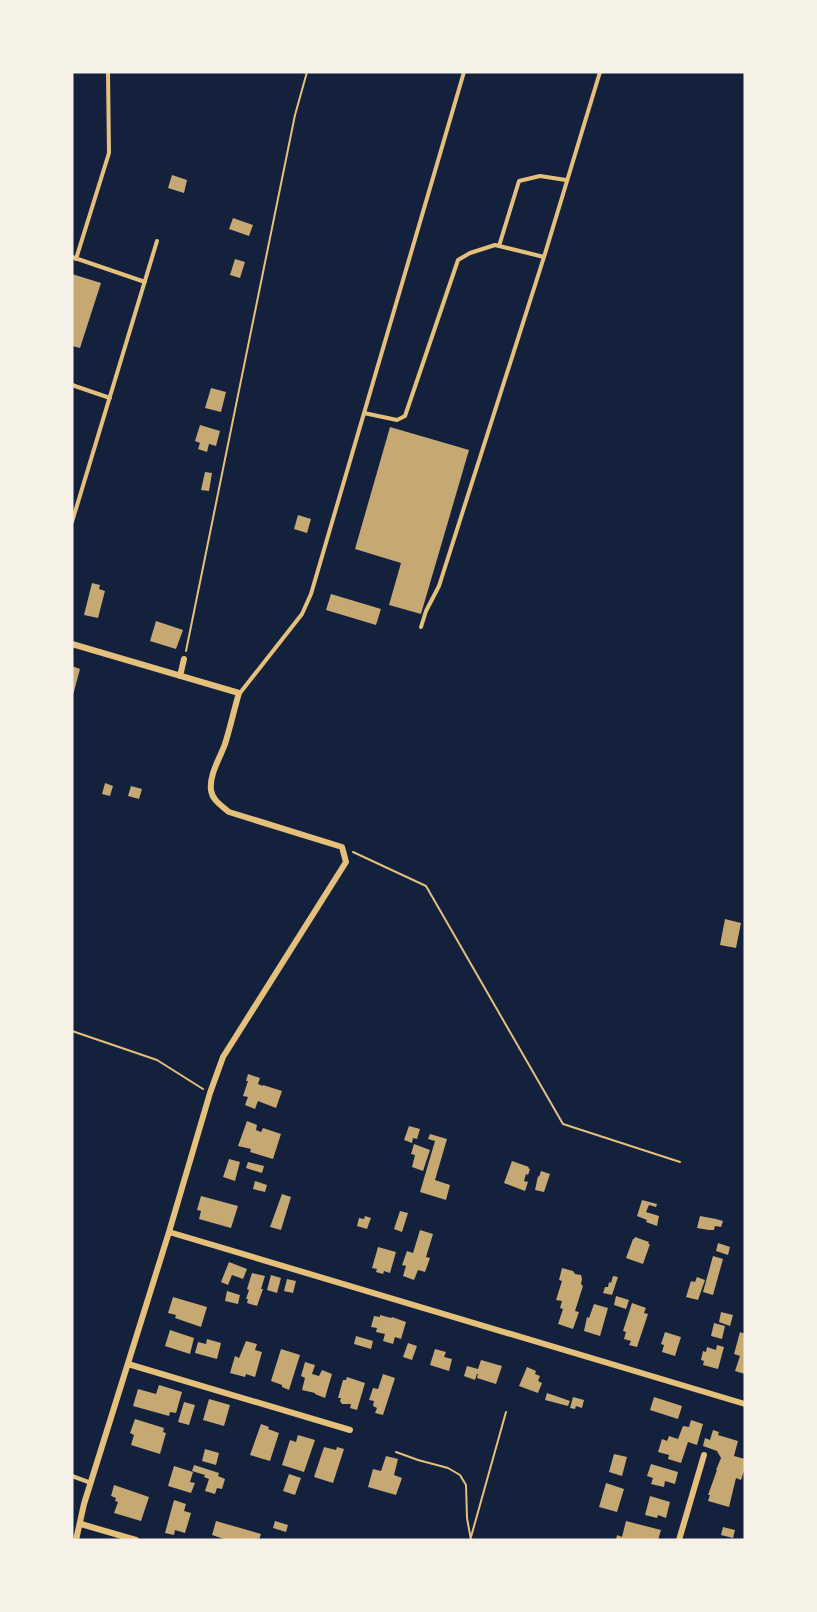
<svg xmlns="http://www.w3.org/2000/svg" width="817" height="1612" viewBox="0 0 817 1612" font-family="Lora,serif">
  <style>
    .building { fill: #c6a872 }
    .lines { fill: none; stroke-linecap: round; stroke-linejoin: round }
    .path { stroke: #e5c07b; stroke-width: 2 }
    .service { stroke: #e5c07b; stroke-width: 4 }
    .minor { stroke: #e5c07b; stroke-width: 6 }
  </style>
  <rect width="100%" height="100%" fill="#14213d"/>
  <path class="building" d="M172,175L187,180L184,193L168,188Z
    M233,218L253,225L249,236L229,229Z
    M235,259L245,262L240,278L230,275Z
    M72,274L101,283L80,348L72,346Z
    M211,388L226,392L221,412L205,408Z
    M200,425L220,431L216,446L209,444L207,452L198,449L200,443L195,441Z
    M390,427L469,450L421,614L389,605L401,563L355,549Z
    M205,472L212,473L209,491L201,490Z
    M298,515L311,519L307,533L294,529Z
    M92,583L100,585L99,589L105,591L98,618L84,615Z
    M331,594L381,609L376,625L326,610Z
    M156,621L183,630L176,649L150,641Z
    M72,666L80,669L73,695H72Z
    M105,783L113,786L110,796L102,794Z
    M131,786L142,789L139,799L128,796Z
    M725,919L741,923L736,948L720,945Z
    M248,1074L260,1078L258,1084L263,1086V1085L282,1091L276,1108L258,1101L255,1109L245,1105L248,1097L243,1096L248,1081H246Z
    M247,1121L257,1125L256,1130L261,1132L263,1128L281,1134L273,1159L250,1152L251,1149L238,1146Z
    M409,1126L420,1129L417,1139L413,1138L412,1143L404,1140Z
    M430,1134L447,1139L435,1180L450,1185L446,1200L420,1192L435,1141L428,1139Z
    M414,1144L430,1150L423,1171L412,1167L415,1155L411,1154Z
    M229,1159L240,1162L235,1181L223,1177Z
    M512,1161L529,1167L528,1168L530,1169L528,1175L526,1174L524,1181L528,1182L525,1191L504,1183Z
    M248,1162L264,1166L262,1173L246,1168Z
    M541,1171L550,1174L544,1192L535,1190L538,1176L539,1177Z
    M255,1181L267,1185L265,1192L253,1189Z
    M282,1194L291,1197L281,1230L270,1227Z
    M201,1196L238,1206L231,1228L199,1219L201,1211L197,1210Z
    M642,1200L657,1204L656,1207L649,1205L646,1212L659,1216L657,1226L646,1222L647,1220L637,1216Z
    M400,1211L408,1213L402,1232L394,1229Z
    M365,1216L371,1218L367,1229L357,1226L359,1218L364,1219Z
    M700,1216L716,1219L723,1221L721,1227L715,1226L714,1230H709L697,1228Z
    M420,1230L433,1234L426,1257L430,1258L425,1272L418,1270L414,1280L403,1276L406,1266L402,1265L407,1251L413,1253Z
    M635,1237L649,1242L648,1244H650L643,1264L626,1258L633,1239H634Z
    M718,1243L730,1247L728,1255L716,1251Z
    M378,1247L396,1252L390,1273L384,1271L383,1274L376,1272L377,1269L372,1268Z
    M713,1256L723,1259L713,1295L703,1292Z
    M229,1262L247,1269L243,1279L232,1275L228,1285L221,1282Z
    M562,1268L573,1271L575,1274L581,1275L582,1279L581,1284L583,1286L575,1311L579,1312L573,1329L558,1324L563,1309L560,1308L562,1301L556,1300L562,1281L559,1280Z
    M252,1273L265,1276L261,1289H263L257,1306L247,1303L248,1299H246L249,1290L247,1289Z
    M271,1275L281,1278L277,1293L267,1290Z
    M613,1276L618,1277L612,1295L603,1293L605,1287H608L609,1282L611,1283Z
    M697,1277L705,1280L698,1300L686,1297L691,1281L695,1282Z
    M287,1279L296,1281L293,1293L284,1291Z
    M227,1291L240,1295L238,1304L225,1301Z
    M616,1296L629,1300L626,1309L614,1305Z
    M173,1297L207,1307L201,1327L175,1318L176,1315L168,1313Z
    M632,1303L646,1308L644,1313L648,1314L637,1347L629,1345L631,1341L624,1339L626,1332L623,1331Z
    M594,1304L608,1308L600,1336L584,1331L587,1317L589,1318Z
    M721,1312L733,1315L730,1326L719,1322Z
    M380,1315L391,1318L392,1317L406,1322L401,1339L395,1337L393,1344L383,1341L385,1334L376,1332L377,1328L371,1327L374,1316L380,1317Z
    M714,1323L725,1326L722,1339L711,1336Z
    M170,1330L194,1338L190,1354L165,1346Z
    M665,1332L681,1337L675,1356L662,1352L664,1345L661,1344Z
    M740,1332L745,1334V1374L735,1371L740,1356L734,1354Z
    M356,1336L373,1341L371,1349L354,1344Z
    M207,1339L221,1343L217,1359L195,1353L198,1342L206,1344Z
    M246,1341L257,1344L255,1350L262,1352L255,1377L246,1374L245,1377L230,1373L235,1356L239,1358Z
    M408,1343L417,1346L412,1360L403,1357Z
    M717,1345L724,1347L718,1369L703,1365L704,1361L701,1360L703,1351L706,1352L707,1347L716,1350Z
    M281,1349L300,1355L289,1390L282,1387V1385L271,1381Z
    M435,1349L446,1352L444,1357L452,1359L449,1371L430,1365Z
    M481,1360L502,1366L496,1384L477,1378L478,1374H477L475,1380L464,1376L467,1366L478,1369Z
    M305,1362L315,1365L312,1374L319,1376L322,1370L332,1374L325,1398L315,1394V1393L302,1390L305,1378L301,1376Z
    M527,1367L536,1371L535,1374L540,1376L538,1381L542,1383L538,1393L519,1386Z
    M383,1374L395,1378L383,1415L375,1413L377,1408L373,1406L374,1401L369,1400L373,1388L378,1389Z
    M347,1377L365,1383L357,1410L350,1408L351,1404H342L340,1401L341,1398H338L343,1380H346Z
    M159,1385L182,1392L176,1413L170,1412L169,1416L133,1406L138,1389L156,1394Z
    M547,1393L570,1401L568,1406L545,1400Z
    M573,1397L584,1400L582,1408L576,1406L575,1409L570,1408Z
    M654,1397L682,1406L678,1419L650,1410Z
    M209,1399L230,1405L224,1426L203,1420Z
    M184,1402L195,1405L189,1425L178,1422Z
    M135,1419L164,1428L163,1432L166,1433L160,1454L131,1445L134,1435L130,1433Z
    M691,1420L703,1424L697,1445L688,1442L681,1463L668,1459L669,1455L658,1452L662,1439L667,1441L669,1436L678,1439L683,1426L689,1427Z
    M261,1424L269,1427L268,1429L279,1433L270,1461L250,1455Z
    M713,1430L719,1432L718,1435L738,1441L734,1456L745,1459V1468L741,1480L736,1478L729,1507L708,1501L710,1495H708L717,1470H716L721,1458L717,1451L703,1446L705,1438L710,1440Z
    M298,1435L315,1440L304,1472L282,1465L290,1440L296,1442Z
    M324,1447L336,1450L337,1447L344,1449L333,1483L314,1477Z
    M205,1449L219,1453L216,1465L202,1461Z
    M614,1454L627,1457L622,1476L609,1472Z
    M386,1456L398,1459L394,1475L402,1478L396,1495L368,1487L373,1469L381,1471Z
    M651,1464L678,1472L675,1484L665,1481L664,1487L651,1484L653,1478L647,1476Z
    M194,1465L219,1473L218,1476L225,1479L222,1489L217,1488L215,1494L205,1491L209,1479L204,1477L205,1475L192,1471Z
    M174,1466L193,1472L190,1482L195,1483L191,1493L168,1486Z
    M289,1474L301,1478L295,1495L283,1491Z
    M606,1483L624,1489L617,1512L599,1507Z
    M114,1485L149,1497L141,1521L114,1513L118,1502L115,1501L116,1498L111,1496Z
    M650,1496L670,1502L666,1518L658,1515L657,1518L645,1515Z
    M174,1500L186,1504L184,1511L191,1513L185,1533L175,1530L174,1535L165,1533Z
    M216,1521L261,1534L259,1540H227L212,1535Z
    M275,1521L288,1525L286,1532L273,1528Z
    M626,1521L661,1530L658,1540L654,1539L653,1540H616L617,1535L622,1537Z
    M723,1527L735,1530L733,1538L721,1535Z"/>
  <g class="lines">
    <path class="path" d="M186,651L295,115L307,72
      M353,852L426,886L563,1124L680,1162
      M72,1031L157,1060L203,1089
      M396,1452L418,1460L448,1468L460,1475L466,1485L467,1518L471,1540
      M471,1537L506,1412"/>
    <path class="service" d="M499,246L519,181L540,176L566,180
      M72,257L145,282
      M76,259L109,153L108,72
      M72,385L110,398
      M364,413L397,420L405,416L458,260L470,253L495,245L544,257
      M72,522L157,241
      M421,627L426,611L439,586L544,257L600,72
      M240,693L302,614L311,594L464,72
      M72,1476L91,1483"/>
    <path class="minor" d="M72,644L239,693C234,710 230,728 225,744C220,758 209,775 211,790C212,800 222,806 229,812L342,847L346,862L223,1057L210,1093L169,1232L84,1504L76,1540
      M180,676L184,659
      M169,1232L745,1404
      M128,1364L350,1430
      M81,1524L136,1540
      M679,1540L704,1455"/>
  </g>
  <rect width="817" height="1612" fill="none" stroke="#f6f1e7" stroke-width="147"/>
</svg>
